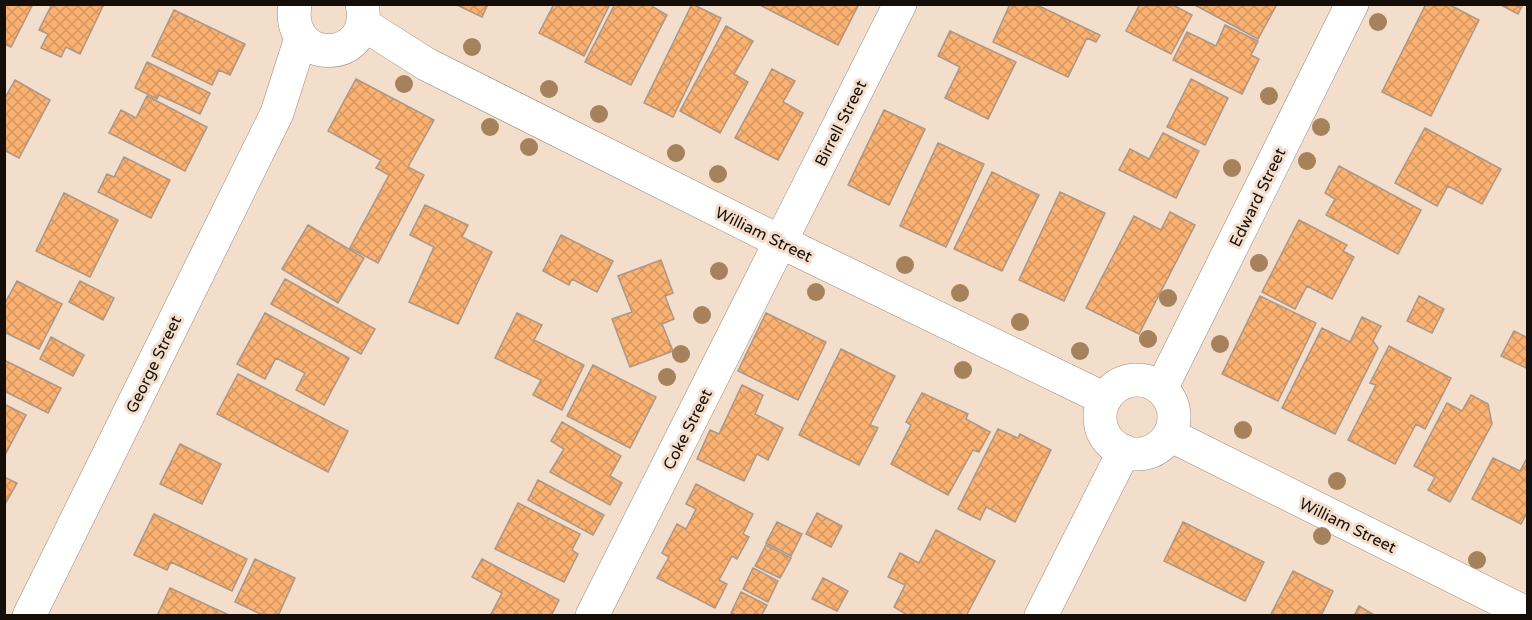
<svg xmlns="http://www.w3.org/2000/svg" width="1532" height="620" viewBox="0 0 1532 620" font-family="'Varela Round',sans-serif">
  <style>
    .building { fill: url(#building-cross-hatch); stroke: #ac9786; stroke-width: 1.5 }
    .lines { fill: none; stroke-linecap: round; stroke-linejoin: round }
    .minor-casing { stroke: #9f8a7a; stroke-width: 34 }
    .minor { stroke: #fff; stroke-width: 33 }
    .tree { fill: #a5825c }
    .labels { text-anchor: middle; stroke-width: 6; stroke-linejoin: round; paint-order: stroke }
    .street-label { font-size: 16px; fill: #150e08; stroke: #f3ddcb }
  </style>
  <defs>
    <pattern id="building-cross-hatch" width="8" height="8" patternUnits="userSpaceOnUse" patternTransform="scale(1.5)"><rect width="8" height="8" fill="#fab171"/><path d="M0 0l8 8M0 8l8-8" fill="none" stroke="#d59760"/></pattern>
  </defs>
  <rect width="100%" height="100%" fill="#f3ddcb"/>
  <path class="building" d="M4,4H33L11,47L4,44Z
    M52,4H104L80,54L66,47L61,57L41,48L48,34L39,30Z
    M455,4H488L482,17Z
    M554,4H610L584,56L539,33Z
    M615,4H654L653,7L667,15L631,85L585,62Z
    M692,4L721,18L673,117L644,103Z
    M758,4H859L838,45Z
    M1010,4H1035L1100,35L1096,42L1087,38L1068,77L993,42Z
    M1140,4H1171L1192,15L1171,54L1126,31Z
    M1193,4H1277L1258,39Z
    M1426,4H1448L1479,20L1431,116L1382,92Z
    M1499,4H1523L1518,14Z
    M174,10L245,44L230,75L219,70L212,85L152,56Z
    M1225,25L1258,41L1251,55L1259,59L1242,94L1173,60L1187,32L1216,46Z
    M726,26L753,41L734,74L748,82L720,133L680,111Z
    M950,31L1016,62L988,119L945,98L960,67L938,56Z
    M147,62L210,93L200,114L159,95L157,99L135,88Z
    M772,69L795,81L783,102L803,113L778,160L735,138Z
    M356,79L434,120L408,167L424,175L378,263L350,248L389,175L376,168L381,160L328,131Z
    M1191,79L1228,98L1205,145L1167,127Z
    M15,80L50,100L19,158L4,150V100Z
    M147,96L207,127L185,171L109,133L121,110L136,118Z
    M884,110L925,129L889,205L848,185Z
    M1425,128L1501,169L1482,204L1448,186L1437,206L1395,183Z
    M1163,133L1199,151L1176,198L1119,170L1130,149L1149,159Z
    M938,143L984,164L946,247L900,226Z
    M124,157L170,180L151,218L98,192L107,174L114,177Z
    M1339,166L1421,210L1398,254L1326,215L1335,199L1325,193Z
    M992,172L1039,195L1002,271L954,249Z
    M1060,192L1105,213L1064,301L1019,280Z
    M64,193L118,220L90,277L36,251Z
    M425,205L468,225L462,237L492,252L458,324L409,302L434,247L410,235Z
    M1170,212L1195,225L1139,334L1086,308L1134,216L1161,230Z
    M1299,220L1347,245L1343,251L1354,257L1332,299L1307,286L1295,309L1262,292Z
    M308,225L364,258L338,303L282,269Z
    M561,235L613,261L597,292L572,279L569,285L543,271Z
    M661,260L673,293L665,296L674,319L662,324L673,351L630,367L612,319L632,312L618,276Z
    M285,279L375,329L361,354L271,304Z
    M17,281L62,304L39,349L4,332V305Z
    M80,281L114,298L103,320L69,302Z
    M1260,296L1316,323L1278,401L1222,374Z
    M1419,296L1444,309L1432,333L1407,321Z
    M265,313L349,358L324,405L296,390L305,373L276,358L265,379L237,364Z
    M517,313L542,325L534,340L584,365L562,410L533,395L541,380L495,358Z
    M766,313L826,342L798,400L738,371Z
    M1362,317L1381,326L1373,341L1378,348L1335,434L1282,408L1322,328L1350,342Z
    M1514,331L1528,338L1526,368L1501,356Z
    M51,337L84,355L73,376L40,359Z
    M1389,346L1451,378L1425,429L1416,424L1395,464L1348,440L1376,385L1370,383Z
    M841,349L895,376L870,425L878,428L859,465L799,435Z
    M4,360L61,388L48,413L4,391Z
    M593,365L656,397L630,448L567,416Z
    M238,374L348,431L328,472L217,414Z
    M742,385L763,395L755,414L783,428L768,460L757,454L744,481L697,459L710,430L719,434Z
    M922,393L968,414L966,419L990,432L979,452L973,450L948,495L891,464L911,425L906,422Z
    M1471,395L1488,404L1492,424L1450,502L1428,490L1435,477L1414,466L1447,403L1462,411Z
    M4,404L26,415L4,457Z
    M562,422L621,456L610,476L622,483L610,505L550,472L564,449L551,441Z
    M998,429L1018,438L1020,434L1051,450L1015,522L986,507L980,520L958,509Z
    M180,444L221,464L202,504L160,484Z
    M1528,456V511L1521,524L1472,499L1493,458L1520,471Z
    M4,477L17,483L4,506Z
    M538,480L604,515L593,535L528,500Z
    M696,484L753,514L743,534L749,537L737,559L732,556L719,580L727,584L715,608L657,578L669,557L662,553L677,524L686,529L696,509L686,504Z
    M518,503L580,534L572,550L578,554L564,582L495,549Z
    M817,513L842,526L831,547L806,534Z
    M154,514L247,559L232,591L171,562L167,570L134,555Z
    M777,522L802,534L791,556L766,543Z
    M1183,522L1264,562L1245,601L1164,561Z
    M936,530L995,561L966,616H909L894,607L905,585L888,577L900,553L919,563Z
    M766,545L791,558L780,578L755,566Z
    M255,559L295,578L278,616H265L235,602Z
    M482,559L559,600L551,616H490L502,593L472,577Z
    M753,568L778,581L768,602L743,589Z
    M1293,571L1333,591L1321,616H1270Z
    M823,578L848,591L837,611L812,599Z
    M170,588L227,614L226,616H157Z
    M741,592L767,605L761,616H737L731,613Z
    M1359,606L1376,616H1354Z"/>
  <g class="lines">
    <defs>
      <path id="minor" d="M295,4C285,68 375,64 362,4
        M363,24L426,64L781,242L1105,399
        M1100 417a37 37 0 1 1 74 0a37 37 0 1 1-74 0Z
        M1161,389L1352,4
        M1170,435L1528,614
        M29,616L277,113L301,38
        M592,616L900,4
        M1041,616L1124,451"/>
    </defs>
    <use href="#minor" class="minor-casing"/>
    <use href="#minor" class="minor"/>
  </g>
  <g class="tree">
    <circle cx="1378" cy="22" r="9"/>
    <circle cx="472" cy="47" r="9"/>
    <circle cx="404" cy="84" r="9"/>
    <circle cx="549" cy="89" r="9"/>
    <circle cx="1269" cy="96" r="9"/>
    <circle cx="599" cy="114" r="9"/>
    <circle cx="490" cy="127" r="9"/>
    <circle cx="1321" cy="127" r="9"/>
    <circle cx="529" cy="147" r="9"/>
    <circle cx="676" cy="153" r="9"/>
    <circle cx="1307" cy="161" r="9"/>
    <circle cx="1232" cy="168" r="9"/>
    <circle cx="718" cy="174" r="9"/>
    <circle cx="1259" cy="263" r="9"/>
    <circle cx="905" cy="265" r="9"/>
    <circle cx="719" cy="271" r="9"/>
    <circle cx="816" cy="292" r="9"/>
    <circle cx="960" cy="293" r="9"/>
    <circle cx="1168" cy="298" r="9"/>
    <circle cx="702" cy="315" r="9"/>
    <circle cx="1020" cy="322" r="9"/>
    <circle cx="1148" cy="339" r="9"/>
    <circle cx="1220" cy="344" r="9"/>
    <circle cx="1080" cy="351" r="9"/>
    <circle cx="681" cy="354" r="9"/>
    <circle cx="963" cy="370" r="9"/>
    <circle cx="667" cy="377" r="9"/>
    <circle cx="1243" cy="430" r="9"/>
    <circle cx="1337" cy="481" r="9"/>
    <circle cx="1322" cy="536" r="9"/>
    <circle cx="1477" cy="560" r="9"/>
  </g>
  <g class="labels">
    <g class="street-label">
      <text transform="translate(840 123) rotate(-63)" y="6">Birrell Street</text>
      <text transform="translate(1257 197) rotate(-64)" y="6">Edward Street</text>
      <text transform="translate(764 234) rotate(26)" y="6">William Street</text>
      <text transform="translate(153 364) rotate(-64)" y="6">George Street</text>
      <text transform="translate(687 429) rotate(-63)" y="6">Coke Street</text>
      <text transform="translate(1348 525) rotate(26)" y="6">William Street</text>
    </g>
  </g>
  <rect width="1532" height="620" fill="none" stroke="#150e08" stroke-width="12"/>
</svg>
